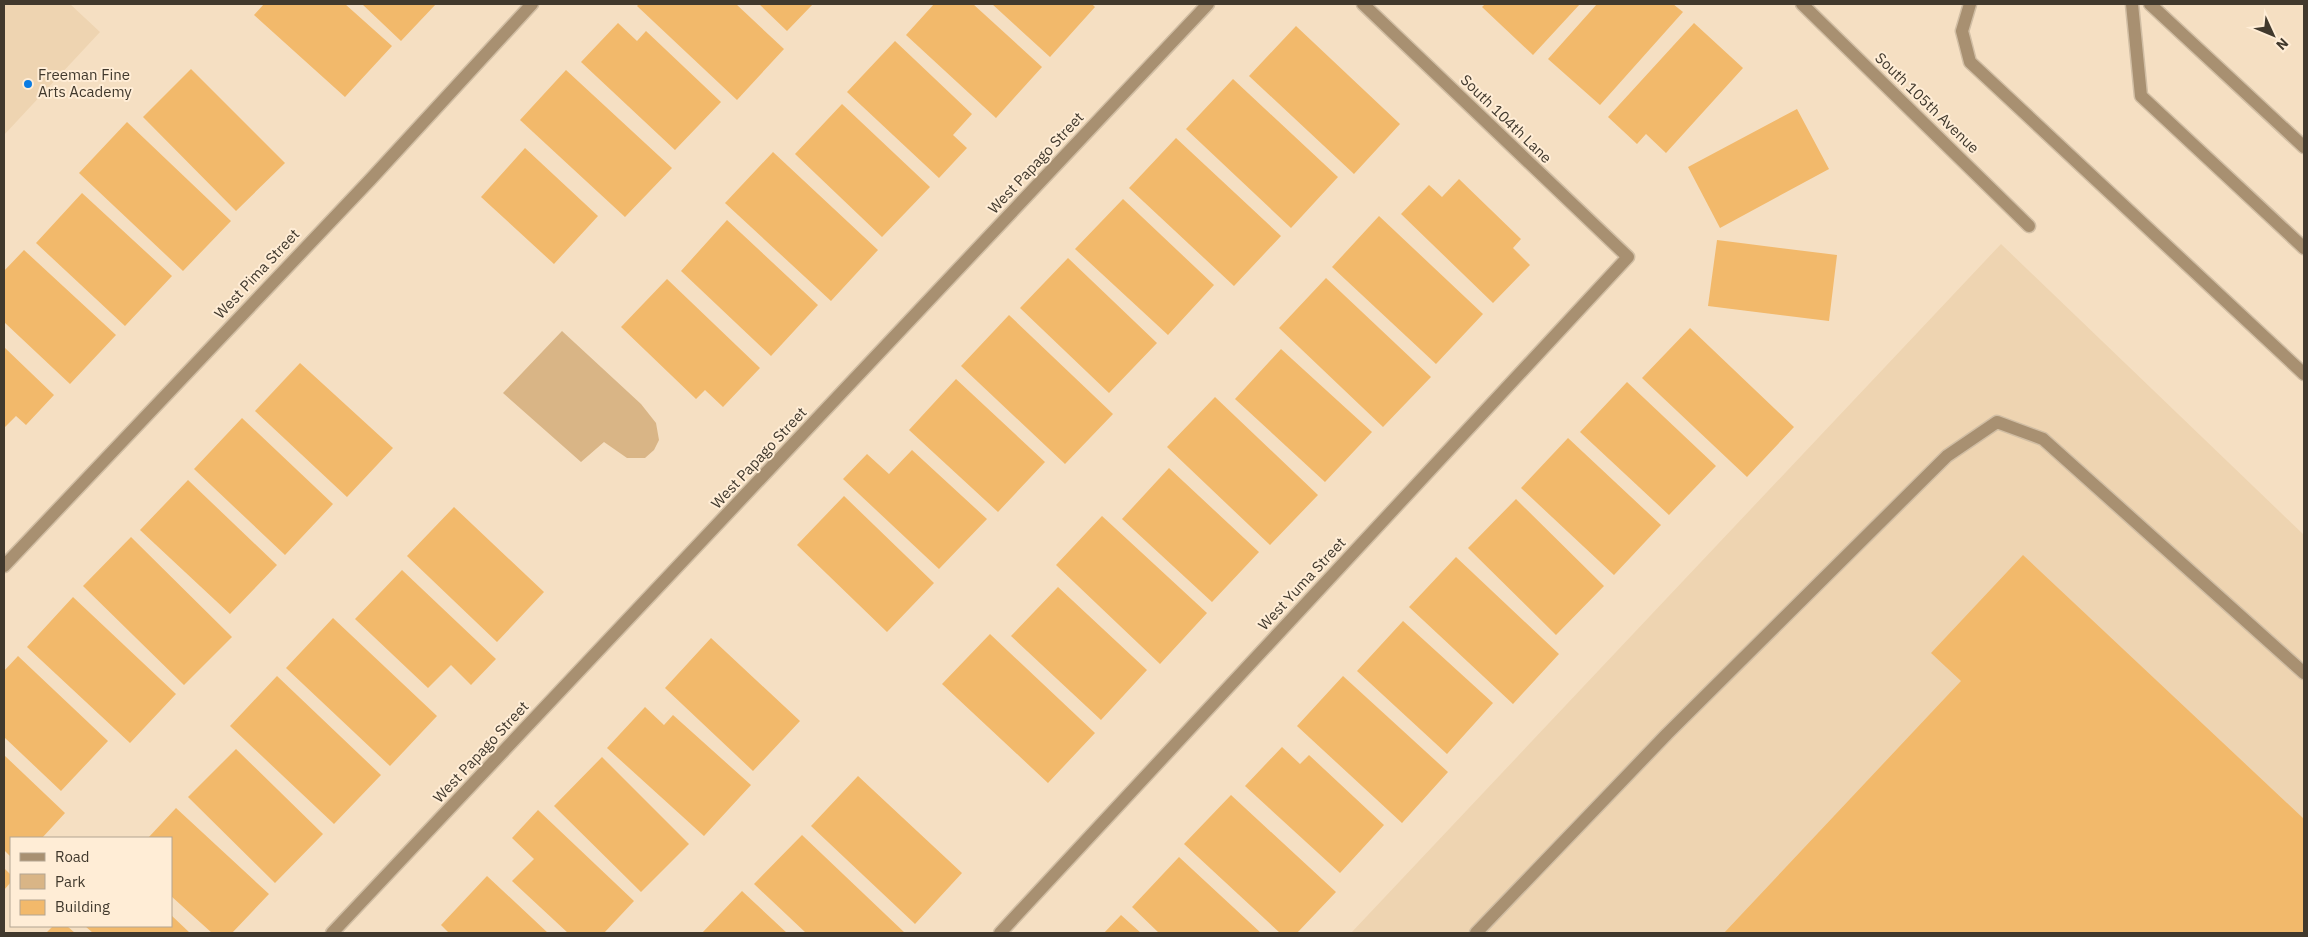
<svg xmlns="http://www.w3.org/2000/svg" width="2308" height="937" viewBox="0 0 2308 937" font-family="'IBM Plex Sans',sans-serif">
  <style>
    .built { fill: #eed4b1 }
    .green { fill: #d9b586 }
    .building { fill: #f2b96b }
    .lines { fill: none; stroke-linecap: round; stroke-linejoin: round }
    .minor-casing { stroke: #d1bea4; stroke-width: 15 }
    .minor { stroke: #a89071; stroke-width: 12 }
    .poi-dot { fill: #0b7ce3; stroke: #ffedd6; stroke-width: 2 }
    .labels { text-anchor: middle; stroke-width: 4; stroke-linejoin: round; paint-order: stroke }
    .poi-label { font-size: 15px; fill: #41392d; stroke: #ffedd6; text-anchor: start }
    .street-label { font-size: 15px; fill: #41392d; stroke: #ffedd6 }
  </style>
  <rect width="100%" height="100%" fill="#f5dfc2"/>
  <path class="built" d="M4,4H70L100,32L4,135Z
    M2001,244L2304,535V933H1351Z"/>
  <path class="green" d="M562,331L641,404L656,423L659,440L654,450L645,458H627L604,442L581,462L503,393Z"/>
  <path class="building" d="M264,4H345L392,46L345,97L254,15Z
    M362,4H436L401,41Z
    M639,4H736L784,49L737,100L637,6Z
    M759,4H813L787,31Z
    M934,4H973L1042,67L996,118L906,35Z
    M992,4H1092L1095,7L1050,57Z
    M1485,4H1580L1533,55L1482,7Z
    M1597,4H1673L1683,12L1600,105L1548,59Z
    M618,23L637,41L646,31L721,102L675,150L581,62Z
    M1694,23L1743,68L1666,153L1646,134L1637,144L1608,117Z
    M1296,26L1400,124L1354,174L1249,76Z
    M895,41L972,114L953,135L967,148L939,178L847,92Z
    M191,69L285,163L236,211L143,117Z
    M566,70L672,168L625,217L520,120Z
    M1233,79L1338,177L1291,228L1186,129Z
    M842,104L930,187L882,237L795,154Z
    M1797,109L1829,169L1720,228L1688,167Z
    M127,122L231,221L183,271L79,173Z
    M1176,138L1281,236L1234,286L1129,188Z
    M525,148L598,216L554,264L481,197Z
    M773,152L878,250L831,301L725,203Z
    M1459,179L1521,239L1513,248L1530,265L1493,303L1401,214L1429,185L1442,197Z
    M82,193L172,276L125,326L36,243Z
    M1123,199L1214,285L1168,335L1075,249Z
    M1379,216L1483,314L1436,364L1332,267Z
    M727,220L818,305L771,356L681,271Z
    M1717,240L1837,255L1829,321L1708,306Z
    M24,250L116,335L70,384L4,322V271Z
    M1068,258L1157,343L1109,393L1020,308Z
    M1326,278L1431,377L1383,427L1279,328Z
    M667,279L760,368L723,407L705,390L696,399L621,327Z
    M1009,315L1113,414L1065,464L961,366Z
    M1690,328L1794,427L1747,477L1642,378Z
    M4,347L54,395L26,425L16,416L4,428Z
    M1281,349L1372,432L1325,482L1235,399Z
    M300,363L393,448L347,497L255,411Z
    M956,379L1045,462L998,512L909,430Z
    M1627,382L1716,466L1669,515L1580,432Z
    M1215,397L1318,495L1270,545L1167,447Z
    M242,418L333,504L285,555L194,469Z
    M1568,438L1661,525L1614,575L1521,488Z
    M912,450L987,519L939,569L843,479L867,454L889,474Z
    M1169,468L1259,552L1212,602L1122,519Z
    M188,480L277,565L230,614L140,530Z
    M844,496L934,583L887,632L797,545Z
    M1516,499L1604,586L1556,635L1468,548Z
    M454,507L544,592L497,642L407,556Z
    M1102,516L1207,613L1160,664L1056,565Z
    M131,537L232,637L184,685L83,586Z
    M2023,555L2304,819V933H1724L1961,681L1931,653Z
    M1456,557L1559,654L1513,704L1409,607Z
    M402,570L496,659L471,685L451,665L428,688L355,619Z
    M1058,587L1147,670L1101,720L1011,636Z
    M73,597L176,694L130,743L27,647Z
    M333,618L437,716L390,766L286,668Z
    M1403,621L1493,703L1447,754L1357,671Z
    M990,634L1095,733L1048,783L942,684Z
    M711,638L800,721L753,771L665,688Z
    M18,656L108,741L61,791L4,737V671Z
    M277,676L381,775L334,824L230,726Z
    M1343,676L1448,772L1402,823L1297,726Z
    M645,707L664,725L673,715L751,785L704,836L607,748Z
    M1282,747L1300,764L1309,755L1384,825L1340,873L1245,786Z
    M236,749L323,834L275,883L188,797Z
    M4,755L65,813L42,838H11V857L4,850Z
    M602,757L689,844L641,892L554,806Z
    M858,776L962,873L915,924L811,826Z
    M1231,795L1336,892L1297,933H1280L1184,844Z
    M176,808L269,894L232,933H212L171,896V838H148Z
    M538,810L634,901L604,933H568L512,881L534,859L512,838Z
    M802,835L905,933H806L754,884Z
    M1179,857L1261,933H1159L1132,907Z
    M4,868L11,875V882L4,890Z
    M487,876L548,933H449L441,925Z
    M742,891L787,933H702Z
    M171,915L190,933H93L85,926H171Z
    M1121,915L1141,933H1104Z
    M53,926H67L75,933H46Z"/>
  <g class="lines">
    <defs>
      <path id="minor" d="M1802,4L2029,226
        M1970,4L1962,31L1970,62L2304,374
        M2132,4L2141,96L2304,248
        M2150,4L2304,147
        M4,566L370,180L532,4
        M332,933L1208,4
        M1000,933L1628,257L1363,4
        M1476,933L1667,734L1947,456L1997,422L2043,439L2304,673"/>
    </defs>
    <use href="#minor" class="minor-casing"/>
    <use href="#minor" class="minor"/>
  </g>
  <circle class="poi-dot" cx="28" cy="84" r="5"/>
  <g class="labels">
    <g class="poi-label">
      <text x="38" y="80">Freeman Fine<tspan x="38" dy="17">Arts Academy</tspan></text>
    </g>
    <g class="street-label">
      <text transform="translate(1927 103) rotate(44)" y="5">South 105th Avenue</text>
      <text transform="translate(1506 119) rotate(44)" y="5">South 104th Lane</text>
      <text transform="translate(1036 163) rotate(-47)" y="5">West Papago Street</text>
      <text transform="translate(257 274) rotate(-47)" y="5">West Pima Street</text>
      <text transform="translate(759 458) rotate(-47)" y="5">West Papago Street</text>
      <text transform="translate(1302 584) rotate(-47)" y="5">West Yuma Street</text>
      <text transform="translate(481 752) rotate(-47)" y="5">West Papago Street</text>
    </g>
  </g>
  <rect width="2308" height="937" fill="none" stroke="#41392d" stroke-width="10"/>
  <rect x="10" y="837" width="162" height="90" fill="#ffedd6" stroke="#b3a592"/>
  <rect x="20" y="853" width="25" height="8" fill="#a89071" stroke="#b3a592"/>
  <text x="55" y="862" font-size="15" fill="#41392d">Road</text>
  <rect x="20" y="874" width="25" height="15" fill="#d9b586" stroke="#b3a592"/>
  <text x="55" y="887" font-size="15" fill="#41392d">Park</text>
  <rect x="20" y="900" width="25" height="15" fill="#f2b96b" stroke="#b3a592"/>
  <text x="55" y="912" font-size="15" fill="#41392d">Building</text>
  <g transform="translate(2273 35) rotate(134)" stroke="#ffedd6" stroke-width="4" paint-order="stroke">
  <path d="M0-4L9 19L0 12L-9 19Z" fill="#41392d"/>
  <text y="-8" font-size="14" font-weight="bold" text-anchor="middle" fill="#41392d">N</text>
  </g>
</svg>
